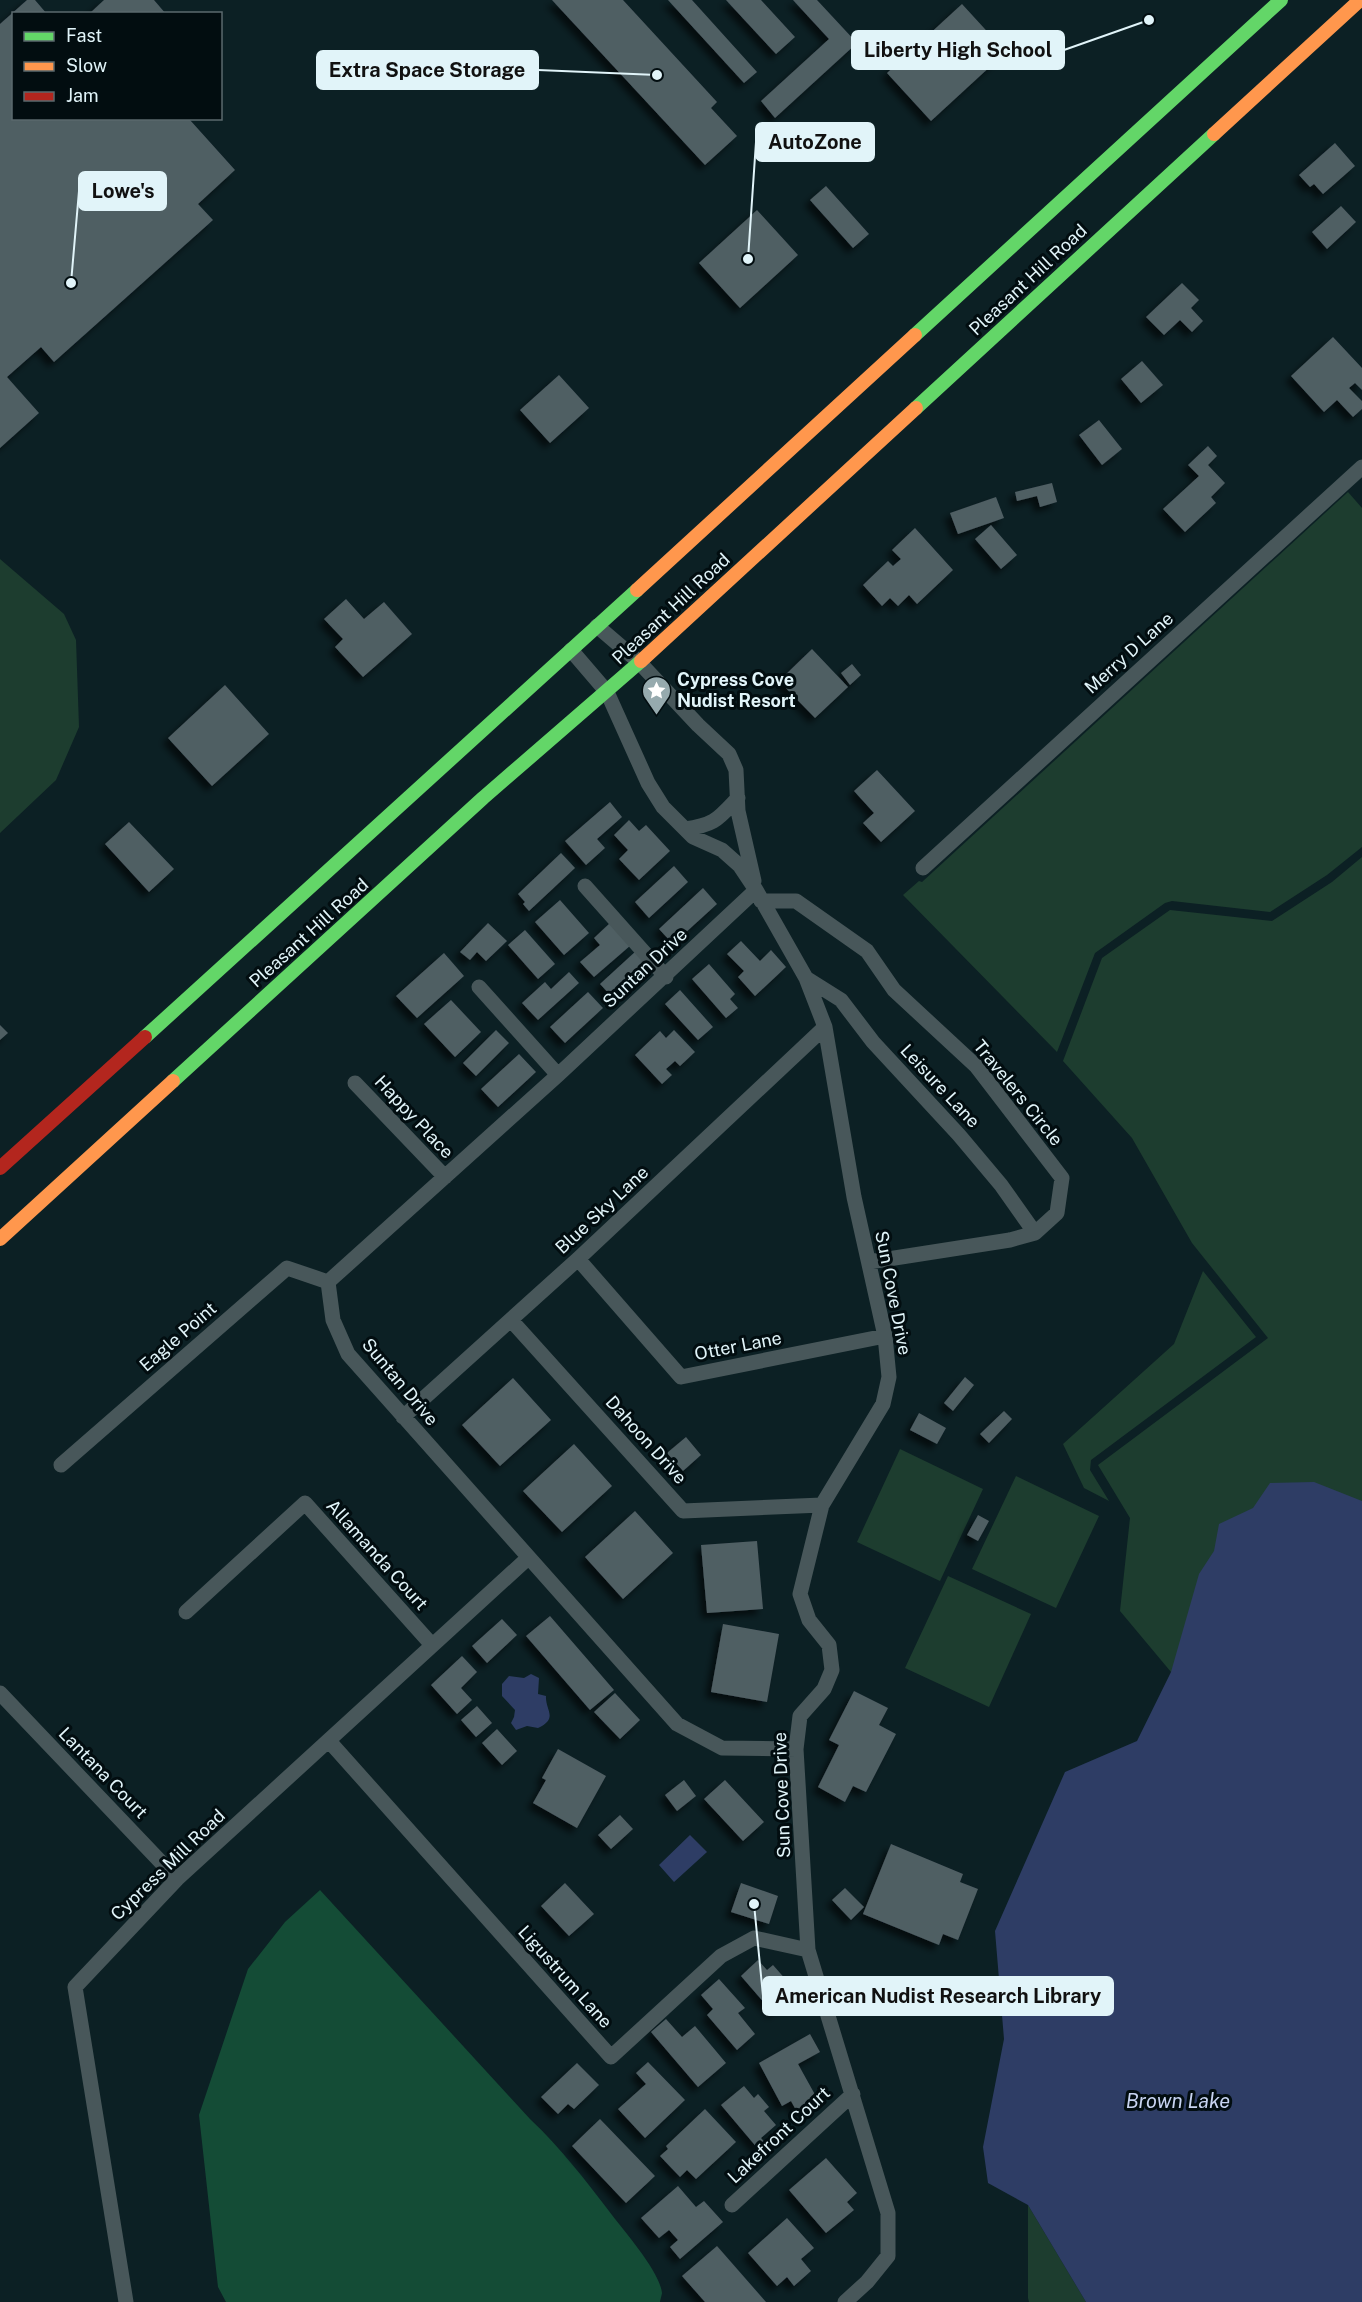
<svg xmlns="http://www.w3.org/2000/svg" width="1362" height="2302" viewBox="0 0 1362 2302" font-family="'Public Sans',sans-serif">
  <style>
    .green { fill: #1d3d2f }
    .forest { fill: #144c36 }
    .water { fill: #2e3d65 }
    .building { fill: #505e64; filter: url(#shadow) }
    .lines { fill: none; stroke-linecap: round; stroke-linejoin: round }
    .street { stroke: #48575a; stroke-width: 15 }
    .fast { stroke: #63d668; stroke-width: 14 }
    .slow { stroke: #ff974d; stroke-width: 14 }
    .jam { stroke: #b3261e; stroke-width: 14 }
    .labels { text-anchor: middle; stroke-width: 6; stroke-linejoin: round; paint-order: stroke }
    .street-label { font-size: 18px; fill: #e1f4f9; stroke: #020d10 }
    .poi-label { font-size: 18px; font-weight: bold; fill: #e1f4f9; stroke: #020d10; text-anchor: start }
    .water-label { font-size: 20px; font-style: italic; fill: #c8d4f1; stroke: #020d10 }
    .leader { fill: none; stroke: #e1f4f9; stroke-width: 2 }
    .callout-dot { fill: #e1f4f9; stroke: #020d10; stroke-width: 2 }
    .callout { fill: #e1f4f9; stroke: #e1f4f9; stroke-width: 2 }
    .callout-label { font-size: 20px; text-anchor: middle; font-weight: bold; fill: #111 }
  </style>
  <defs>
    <filter id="shadow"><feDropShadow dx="-5.5" dy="5.5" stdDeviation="3" flood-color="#0009"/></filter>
  </defs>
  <rect width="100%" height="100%" fill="#0c2024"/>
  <path class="green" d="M1348,492L1362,508V847L1327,875L1270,912L1172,901L1165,903L1095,953L1057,1052L903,895L919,881L922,882Z
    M0,559L64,614L76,640L79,727L56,780L0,833Z
    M1362,857V1685L1171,1672L1120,1611L1130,1518L1098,1465L1268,1338L1192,1243L1132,1138L1063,1061L1102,958L1170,910L1272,921L1332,882Z
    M1203,1271L1256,1337L1091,1460L1090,1470L1109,1501L1084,1488L1063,1444L1174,1344Z
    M900,1449L983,1489L940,1581L857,1542Z
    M1016,1476L1099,1516L1056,1608L972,1569Z
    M948,1576L1031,1614L989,1707L905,1668Z
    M1028,2205L1086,2302H1029L1028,2298Z"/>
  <path class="forest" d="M320,1890L530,2119C561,2148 586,2181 612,2215C625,2232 660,2272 662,2293C662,2294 660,2301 660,2302H226L218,2287L199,2115L248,1969L285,1922Z"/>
  <path class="water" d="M1314,1482L1362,1501V2302H1086L1028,2205L988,2183L983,2147L1004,2039L995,1931L1065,1772L1137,1741L1171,1672L1199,1574L1214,1551L1219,1524L1253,1508L1270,1483Z
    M531,1674L539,1678L538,1694L546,1696C545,1710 559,1718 538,1728L527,1726L516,1730L511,1723L514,1717L515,1710L502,1696V1684L509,1676L524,1678Z
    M690,1835L707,1852L674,1882L659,1865Z"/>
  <path class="building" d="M27,0H35L47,14H14V118H192L190,120L235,170L198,204L213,220L54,362L41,347L7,377L39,413L0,448V24Z
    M104,0H154L166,14H89Z
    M552,0H623L717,102L711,108L737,136L705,165Z
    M668,0H692L757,72L744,83Z
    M726,0H761L795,37L776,54Z
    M793,0H817L857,43L775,118L761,101L829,39Z
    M962,4L1006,52L931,121L887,73Z
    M1335,143L1355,166L1323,194L1314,184L1310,187L1299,175Z
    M826,186L869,234L853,248L810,200Z
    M1341,206L1356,222L1327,249L1312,232Z
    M757,210L798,255L740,308L699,263Z
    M1182,283L1199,300L1191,308L1203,321L1192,332L1180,320L1164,335L1146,317Z
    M1333,337L1362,368V390L1355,383L1349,388L1362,401V409L1353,417L1337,400L1324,412L1291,376Z
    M1142,361L1163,385L1141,403L1121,379Z
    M559,375L589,408L550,443L520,410Z
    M1099,420L1122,449L1102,465L1079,435Z
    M1208,446L1217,456L1208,465L1225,483L1211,497L1216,503L1185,532L1163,509L1199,476L1188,465Z
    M1052,483L1057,502L1040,507L1037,496L1017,501L1015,492Z
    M996,497L1004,518L958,534L950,513Z
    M991,525L1017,555L1001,569L975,539Z
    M915,528L953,570L917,604L909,595L898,606L890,598L882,606L863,585L888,561L893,566L901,559L892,550Z
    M346,599L364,619L384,602L412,634L363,677L335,647L343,639L324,619Z
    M812,649L848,687L815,718L779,681Z
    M852,664L861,675L850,685L841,673Z
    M225,685L269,734L212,786L168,738Z
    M877,770L915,811L881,842L863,823L874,813L854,791Z
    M610,802L622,817L597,839L605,848L586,865L565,841Z
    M629,820L639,831L646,825L670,851L639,880L619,859L628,850L614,835Z
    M129,822L174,869L149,892L105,844Z
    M561,853L575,868L529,911L523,904L525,902L518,894Z
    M674,866L688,882L649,918L635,902Z
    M703,888L717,904L673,944L659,929Z
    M560,900L589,933L564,955L535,922Z
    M611,922L631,945L594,977L580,962L600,945L594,938Z
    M488,923L507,941L486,961L477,952L470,960L460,952Z
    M525,930L555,964L538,979L508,945Z
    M741,941L760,961L771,950L786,967L755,996L738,977L744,971L727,954Z
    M636,951L650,966L615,1000L600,984Z
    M444,953L464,976L417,1018L396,996Z
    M709,964L735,994L730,999L738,1008L726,1018L692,979Z
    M569,972L579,983L538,1020L522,1003L545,982L551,989Z
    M680,990L713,1027L698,1040L665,1004Z
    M588,992L603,1008L565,1043L550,1027Z
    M451,1000L481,1032L455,1057L424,1024Z
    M0,1025L8,1033L0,1040Z
    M496,1030L509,1043L476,1076L463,1063Z
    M674,1030L695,1052L680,1066L675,1061L666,1069L672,1075L662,1084L635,1055L660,1031L666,1038Z
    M519,1054L536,1072L498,1107L481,1089Z
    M965,1377L974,1385L953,1411L944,1403Z
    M513,1378L551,1420L500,1466L462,1425Z
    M1004,1411L1012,1419L989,1443L980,1434Z
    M919,1413L946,1428L937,1444L910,1430Z
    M686,1437L701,1455L683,1471L667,1453Z
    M574,1444L612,1486L562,1532L523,1491Z
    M635,1511L673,1553L623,1599L585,1557Z
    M978,1515L989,1521L978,1541L967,1535Z
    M757,1541L763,1609L707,1613L701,1545Z
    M550,1616L614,1690L590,1710L526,1636Z
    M502,1619L517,1635L487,1663L472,1646Z
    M723,1624L779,1634L767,1702L711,1692Z
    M462,1656L477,1672L461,1688L472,1700L457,1714L431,1685Z
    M854,1691L888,1708L879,1725L896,1734L866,1792L853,1786L845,1802L818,1787L839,1745L829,1740Z
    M615,1693L640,1720L620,1739L594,1712Z
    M477,1706L492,1723L476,1737L461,1720Z
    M497,1729L517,1751L502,1765L482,1743Z
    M558,1749L606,1776L577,1828L533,1803L546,1780L542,1778Z
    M684,1780L696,1796L677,1811L665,1795Z
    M725,1780L764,1822L743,1841L704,1799Z
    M620,1815L633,1829L611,1849L598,1835Z
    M891,1844L963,1874L960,1882L978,1889L958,1940L943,1934L939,1945L863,1914Z
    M565,1883L594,1914L569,1936L541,1906Z
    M741,1883L778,1896L769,1924L731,1912Z
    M845,1888L864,1907L851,1920L832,1900Z
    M758,1960L767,1970L773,1965L802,1998L789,2009L784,2004L773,2013L741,1976Z
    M719,1979L745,2008L738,2013L755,2034L737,2050L707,2015L713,2009L701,1995Z
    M666,2019L682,2037L695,2026L726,2063L698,2087L651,2032Z
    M810,2034L820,2052L798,2064L818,2100L797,2112L791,2101L782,2106L759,2063Z
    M648,2062L685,2100L645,2138L618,2109L646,2084L636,2073Z
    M577,2063L599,2085L574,2109L568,2104L558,2114L541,2097Z
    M744,2086L754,2098L758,2094L769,2107L764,2111L776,2125L761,2138L766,2144L759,2150L721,2105Z
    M705,2109L736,2142L696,2179L687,2170L680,2177L660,2156L668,2149L666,2146Z
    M600,2119L655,2176L626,2203L572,2146Z
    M826,2158L857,2193L847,2202L854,2210L826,2233L789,2190Z
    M678,2186L696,2207L704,2201L723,2222L680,2259L670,2247L678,2240L669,2230L659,2238L641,2218Z
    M787,2218L814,2248L801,2259L811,2271L794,2286L787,2277L777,2286L748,2253Z
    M717,2246L766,2302H705L682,2276Z"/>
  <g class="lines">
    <path class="street" d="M597,626L639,662L698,725L729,754L736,770L738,811L754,881
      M571,650L607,692L648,783L663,807L693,837L722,850L740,866L756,890L806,978L825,1027L854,1197L885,1336L889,1377L883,1404L822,1505L800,1594L809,1620L829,1645L832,1670L824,1689L800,1716L796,1749L808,1950L888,2213V2256L867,2282L845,2302
      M685,829C715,825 718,819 738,798
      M923,868L1362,467
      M585,886L666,977
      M761,901H796L867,951L894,990L976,1066L1062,1178L1057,1213L1035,1233L1010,1240L869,1262
      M806,978L841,1000L873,1042L959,1135L1001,1185L1035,1233
      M479,987L558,1075
      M355,1083L445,1177
      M578,1259L681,1377L885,1336
      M328,1282L333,1320L348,1354L677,1724L722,1748L796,1749
      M328,1282L558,1075L756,890
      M511,1320L683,1511L822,1505
      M403,1417L578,1259L825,1027
      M61,1465L287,1268L328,1282
      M186,1612L305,1503L432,1645
      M0,1693L177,1879
      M329,1741L611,2057L721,1956L754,1938L808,1950
      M732,2205L853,2094
      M126,2302L75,1987L177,1879L528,1558"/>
    <path class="fast" d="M915,335L1281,0
      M916,408L1214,134
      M145,1037L637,590
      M173,1081L483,798L641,661"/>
    <path class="slow" d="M1214,134L1360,0
      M637,590L915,335
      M641,661L916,408
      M0,1239L173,1081"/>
    <path class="jam" d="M0,1168L145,1037"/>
  </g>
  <defs>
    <symbol id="sight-pin" viewBox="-11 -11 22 30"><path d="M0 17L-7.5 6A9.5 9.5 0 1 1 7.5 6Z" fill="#96aaae" stroke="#020d10"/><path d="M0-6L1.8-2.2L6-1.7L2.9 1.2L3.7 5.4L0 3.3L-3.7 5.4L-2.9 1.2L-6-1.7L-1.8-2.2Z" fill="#fff"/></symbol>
  </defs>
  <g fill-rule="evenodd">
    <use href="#sight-pin" x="640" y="674" width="33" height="45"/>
  </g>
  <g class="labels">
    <g class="street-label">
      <text transform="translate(1028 280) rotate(-43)" y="6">Pleasant Hill Road</text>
      <text transform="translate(671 609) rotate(-43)" y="6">Pleasant Hill Road</text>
      <text transform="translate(1129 653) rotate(-42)" y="6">Merry D Lane</text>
      <text transform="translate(309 933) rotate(-42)" y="6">Pleasant Hill Road</text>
      <text transform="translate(645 968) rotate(-43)" y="6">Suntan Drive</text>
      <text transform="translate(940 1086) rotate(47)" y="6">Leisure Lane</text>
      <text transform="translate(1018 1093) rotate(51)" y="6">Travelers Circle</text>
      <text transform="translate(414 1117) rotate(47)" y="6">Happy Place</text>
      <text transform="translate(602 1210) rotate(-43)" y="6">Blue Sky Lane</text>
      <text transform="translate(893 1293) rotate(79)" y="6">Sun Cove Drive</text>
      <text transform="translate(178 1337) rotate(-41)" y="6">Eagle Point</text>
      <text transform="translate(738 1346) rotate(-11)" y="6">Otter Lane</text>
      <text transform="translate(400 1382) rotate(50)" y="6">Suntan Drive</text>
      <text transform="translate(646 1440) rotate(48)" y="6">Dahoon Drive</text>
      <text transform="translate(377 1555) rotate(48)" y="6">Allamanda Court</text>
      <text transform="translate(103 1773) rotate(46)" y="6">Lantana Court</text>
      <text transform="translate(782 1795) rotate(-92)" y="6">Sun Cove Drive</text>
      <text transform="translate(168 1865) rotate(-44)" y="6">Cypress Mill Road</text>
      <text transform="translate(565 1977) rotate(48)" y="6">Ligustrum Lane</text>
      <text transform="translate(779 2135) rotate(-43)" y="6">Lakefront Court</text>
    </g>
    <g class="poi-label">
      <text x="677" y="686">Cypress Cove<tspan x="677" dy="21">Nudist Resort</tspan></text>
    </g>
    <g class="water-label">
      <text x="1178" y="2108">Brown Lake</text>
    </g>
  </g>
  <path class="leader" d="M1149 20L1064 50M657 75L538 70M748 259L756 142M71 283L79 191M754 1904L763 1996"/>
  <g class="callout-dot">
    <circle cx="1149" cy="20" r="6"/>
    <circle cx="657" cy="75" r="6"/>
    <circle cx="748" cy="259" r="6"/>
    <circle cx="71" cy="283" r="6"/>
    <circle cx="754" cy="1904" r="6"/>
  </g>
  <g class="callout">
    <rect x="852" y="31" width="212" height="38" rx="6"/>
    <rect x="317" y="51" width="221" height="38" rx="6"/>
    <rect x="756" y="123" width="118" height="38" rx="6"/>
    <rect x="79" y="172" width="87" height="38" rx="6"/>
    <rect x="763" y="1977" width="350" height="38" rx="6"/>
  </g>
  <g class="callout-label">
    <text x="958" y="57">Liberty High School</text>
    <text x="427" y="77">Extra Space Storage</text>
    <text x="815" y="149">AutoZone</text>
    <text x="123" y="198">Lowe's</text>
    <text x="938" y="2003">American Nudist Research Library</text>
  </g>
  <rect x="12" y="12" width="210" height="108" fill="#020d10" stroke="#5b696d" stroke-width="1.5"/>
  <rect x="24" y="32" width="30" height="9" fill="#63d668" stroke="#5b696d" stroke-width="1.5"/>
  <text x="66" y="42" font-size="18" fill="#e1f4f9">Fast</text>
  <rect x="24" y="62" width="30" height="9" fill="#ff974d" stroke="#5b696d" stroke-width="1.5"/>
  <text x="66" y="72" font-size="18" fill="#e1f4f9">Slow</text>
  <rect x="24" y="92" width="30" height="9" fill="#b3261e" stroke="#5b696d" stroke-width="1.5"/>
  <text x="66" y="102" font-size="18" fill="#e1f4f9">Jam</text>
</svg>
